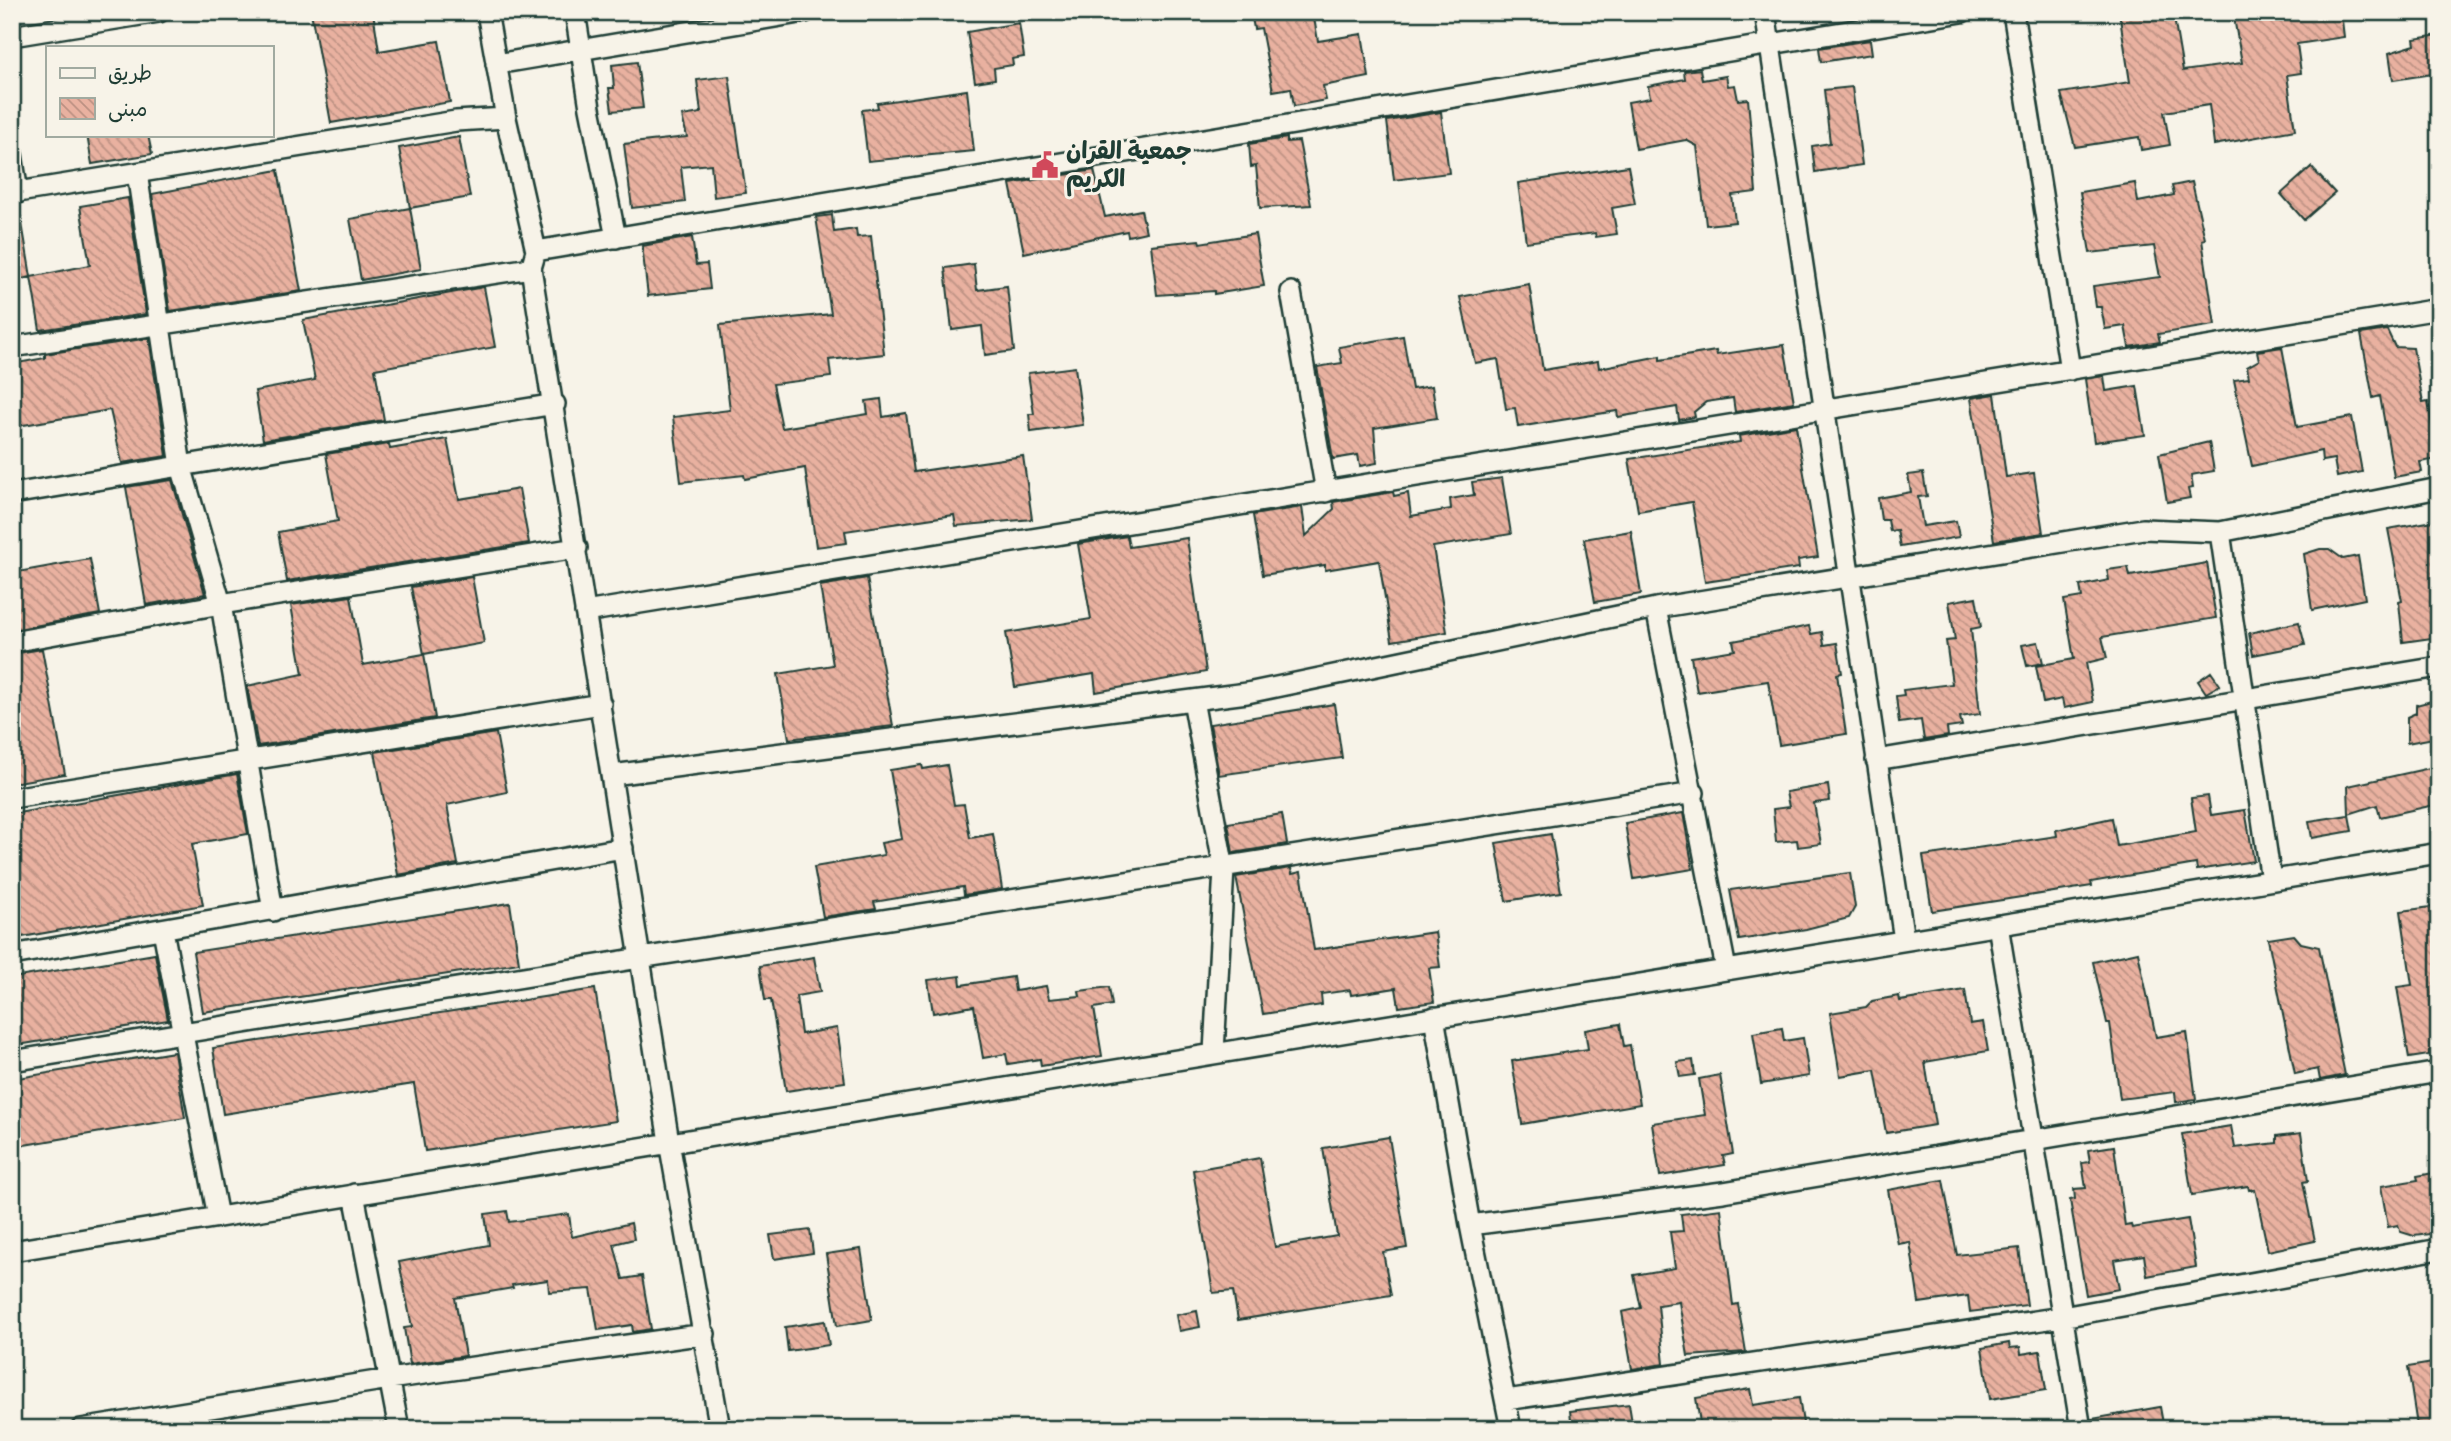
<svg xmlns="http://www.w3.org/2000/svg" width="2451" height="1441" viewBox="0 0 2451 1441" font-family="'Gochi Hand','Playpen Sans Arabic',sans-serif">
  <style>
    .building { fill: url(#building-back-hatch); stroke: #1f3d34; stroke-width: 2 }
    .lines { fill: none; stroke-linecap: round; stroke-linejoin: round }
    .minor-casing { stroke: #1f3d34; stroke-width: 24 }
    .minor { stroke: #f7f3e8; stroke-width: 19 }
    .labels { text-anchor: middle; stroke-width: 6; stroke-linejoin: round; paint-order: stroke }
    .poi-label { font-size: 24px; font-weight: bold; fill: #1f3d34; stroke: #f7f3e8; text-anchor: start }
  </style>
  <defs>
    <pattern id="building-back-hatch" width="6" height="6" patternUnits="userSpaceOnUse" patternTransform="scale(1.75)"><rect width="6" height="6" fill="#e9b1a0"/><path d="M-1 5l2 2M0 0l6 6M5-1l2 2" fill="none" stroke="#bc9183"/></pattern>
  </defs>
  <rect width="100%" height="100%" fill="#f7f3e8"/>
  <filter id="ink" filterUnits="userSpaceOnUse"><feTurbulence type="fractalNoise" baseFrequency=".0143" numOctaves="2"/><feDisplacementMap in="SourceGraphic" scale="14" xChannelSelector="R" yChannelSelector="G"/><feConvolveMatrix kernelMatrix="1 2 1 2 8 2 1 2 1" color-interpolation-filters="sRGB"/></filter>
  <g filter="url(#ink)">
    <path class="building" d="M311,12H373L379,51L439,41L450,102L331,123Z
      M1251,12H1313L1318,41L1362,34L1369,77L1323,86L1326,100L1294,106L1291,88L1273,91L1261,28L1254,29Z
      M2119,12H2173L2183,71L2242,63L2233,12H2341L2344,37L2297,44L2301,73L2287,75L2295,130L2214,145L2209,105L2164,112L2170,145L2141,150L2139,137L2075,147L2061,93L2130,82Z
      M1019,23L1024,57L1012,59L1013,65L994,68L995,79L975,82L967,32Z
      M2439,35V73L2393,80L2389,53L2415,45L2414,39Z
      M1870,40L1872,54L1821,62L1819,48Z
      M637,62L643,108L612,111L609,88H614L612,65Z
      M1700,69L1702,80L1726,76L1728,86L1735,85L1738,100L1748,99L1756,192L1732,195L1735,222L1706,225L1697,146L1686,140L1636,149L1628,102L1650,98L1648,86L1685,79L1684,71Z
      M729,76L746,193L714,197L711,164L681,167L685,202L632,208L624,144L687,137L682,116L701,113L697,80Z
      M1852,87L1862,165L1815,172L1812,146L1830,143L1824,90Z
      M967,90L974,151L868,161L862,110L878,108L877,103Z
      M1441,112L1449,173L1394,180L1387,121Z
      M87,135H148L152,154L92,164Z
      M459,137L470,197L410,208L399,148Z
      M1287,138V142L1299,141L1311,205L1260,208L1256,166L1251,167L1249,144Z
      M1628,166L1635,204L1612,208L1617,234L1596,237L1595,233L1526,242L1518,183Z
      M2311,167L2335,193L2304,220L2281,194Z
      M278,170L301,291L170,311L152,194Z
      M1094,170L1105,217L1141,210L1146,232L1128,236L1127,231L1024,253L1010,184Z
      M2192,182L2205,239L2202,240L2215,325L2158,334L2160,342L2129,347L2125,326L2105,329L2101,307H2096L2093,286L2160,277L2154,246L2090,253L2080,192L2135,183L2138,202L2174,195L2172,186Z
      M128,198L146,314L40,330L31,277L90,265L80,206Z
      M410,208L421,269L361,280L350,219Z
      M832,215L834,232L856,229L857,237L871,236L884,354L829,360L831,377L773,384L782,428L868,414L866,401L881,399L883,417L906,413L914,472L1023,456L1032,519L956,526L954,515L845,531L847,543L816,547L805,468L745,479L744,475L681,482L673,417L730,410L720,325L831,314L816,217Z
      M21,217L31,277L12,281V218Z
      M1255,234L1264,286L1214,294V291L1157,295L1151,245L1199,240L1200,243Z
      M692,237L696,265L707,264L710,289L648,296L642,246Z
      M974,264L977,290L1007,286L1014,351L985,355L982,326L952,330L945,268Z
      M1529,284L1543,370L1598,361L1599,368L1660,356V360L1716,351L1717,355L1784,345L1794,402L1735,412L1733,398L1706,402L1694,412L1695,417L1679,420L1677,407L1618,417L1617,411L1518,427L1515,408L1506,409L1498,359L1475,363L1460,297Z
      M484,287L495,347L375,369L384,420L263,440L255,391L315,380L303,320Z
      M2387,330L2395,347L2413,348L2423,403L2428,402L2438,459L2420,462L2422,472L2394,477L2380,396L2373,398L2361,334Z
      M1403,336L1412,389L1432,386L1437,418L1374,428L1377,463L1360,466L1358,455L1333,459L1317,367L1342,363L1339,347Z
      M149,338L167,456L122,463L110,410L12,427V364L45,358V354Z
      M2282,347L2297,427L2352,417L2362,472L2337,477L2334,459L2322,461L2321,451L2252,466L2234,380L2249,378L2247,367L2259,360L2257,351Z
      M1075,367L1083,425L1031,432L1029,414H1034L1028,373Z
      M2104,376L2106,391L2137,386L2145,435L2094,442L2085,379Z
      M1995,394L2006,477L2034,473L2043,533L1994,541L1971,398Z
      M1796,426L1818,557L1798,560L1799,568L1705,582L1692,502L1638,511L1629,459L1740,442L1739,436Z
      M447,439L459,499L519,489L529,543L287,581L278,532L338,521L326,454L389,444L390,449Z
      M2209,442L2214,471L2191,475L2193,488L2188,489L2190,498L2167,502L2159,454Z
      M1923,473L1927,496L1918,497L1923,526L1956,521L1959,537L1900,547L1897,530L1890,531L1888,520H1881L1878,498L1911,492L1908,475Z
      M1502,478L1511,534L1433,547L1447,632L1392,641L1379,561L1325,570V565L1263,575L1253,515L1302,507L1306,536L1334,509L1333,502L1393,492L1394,496L1408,493L1411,516L1451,509L1450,499L1474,495L1472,482Z
      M172,480L205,594L146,605L126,487Z
      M2439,520V637L2403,642L2399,602L2402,601L2388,529Z
      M1631,531L1641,594L1595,602L1584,539Z
      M1127,536L1129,547L1187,538L1206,672L1096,692L1094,674L1015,687L1006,633L1091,619L1078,544Z
      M2320,549H2329L2343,559L2358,556L2365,599L2312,610L2304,554Z
      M90,559L100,614L12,630V573Z
      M2207,563L2216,618L2102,637L2107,658L2086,663L2093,702L2064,708L2062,699L2043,703L2036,666L2074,659L2064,600L2082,597L2080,586L2109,580L2107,570L2128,567L2130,576Z
      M472,577L484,643L424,654L411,587Z
      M867,578L893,726L789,739L778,674L833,665L820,586Z
      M351,596L363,665L424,654L435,718L258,746L247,686L303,674L291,605Z
      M1976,597L1981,627L1971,629L1980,714L1960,717L1962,726L1947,728L1948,736L1924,740L1921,720L1899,723L1896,696L1904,695L1903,690L1952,684L1946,641L1955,640L1949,602Z
      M2299,622L2305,645L2253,655L2249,633Z
      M1809,626L1811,634L1822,632L1824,645L1837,643L1842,673L1837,674L1846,734L1779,745L1768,681L1697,692L1691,657L1735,650L1733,641Z
      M2038,642L2043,663L2027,666L2022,645Z
      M42,649L65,774L12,783V654Z
      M2211,672L2220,685L2206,693L2198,681Z
      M2439,699V737L2407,743V717L2416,713V705Z
      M1334,704L1342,758L1219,775L1210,724Z
      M496,733L507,792L447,805L458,864L398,875L375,752Z
      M922,765L923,769L947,765L954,805L964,804L970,838L993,834L1002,889L964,895L963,887L874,902L876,909L823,917L814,867L884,855L881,843L902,839L890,770Z
      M2439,766V804L2380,817L2377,805L2349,814L2348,786Z
      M237,774L248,834L192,844L203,905L22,937L12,884V814Z
      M1828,785L1830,801L1814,803L1821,844L1798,847L1797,840L1776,842L1773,809L1789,807L1786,792Z
      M2208,796L2211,815L2245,810L2254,861L2197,870L2196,864L2091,882L2092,886L1932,911L1923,856L2057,836L2056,830L2112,818L2117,846L2196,832L2191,798Z
      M1683,813L1693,869L1634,879L1625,823Z
      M1282,814L1287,844L1233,853L1228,823Z
      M2349,815L2352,831L2312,838L2309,821Z
      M1551,834L1561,892L1506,901L1496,843Z
      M1291,868L1292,874L1301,872L1314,950L1435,932L1440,967L1429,968L1434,1002L1399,1007L1396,988L1351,995L1350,990L1321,994L1322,1005L1263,1014L1236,877Z
      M1850,873L1855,907L1849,918L1806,929L1739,940L1730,890Z
      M510,903L519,963L203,1012L193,952Z
      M2439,906V1050L2429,1051V1055L2409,1058L2397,987L2412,985L2401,911Z
      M2294,935L2301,943L2319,947L2345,1075L2320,1080L2318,1069L2295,1074L2268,939Z
      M2138,952L2156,1037L2187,1032L2196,1099L2176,1102L2175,1092L2120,1099L2110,1023H2107L2093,962Z
      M155,954L168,1020L12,1046V978Z
      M814,957L820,992L796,996L801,1034L837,1028L845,1082L786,1091L771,1000H765L760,966Z
      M960,976L961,985L1013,977L1015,991L1046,986L1049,999L1080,996L1079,991L1109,987L1112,1005L1094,1008L1102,1056L1041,1066L1040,1059L1008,1064L1006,1054L983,1058L974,1006L933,1013L928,980Z
      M595,989L616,1121L425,1151L414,1084L223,1114L213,1048Z
      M1965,990L1970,1024L1983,1022L1988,1051L1925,1062L1935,1125L1886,1133L1875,1070L1840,1076L1830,1013L1866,1007L1872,1001L1899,996L1900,1001Z
      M1620,1024L1624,1046L1630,1045L1640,1104L1522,1124L1512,1061L1588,1049L1585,1030Z
      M1782,1028L1784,1041L1803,1038L1809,1076L1761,1084L1753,1033Z
      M174,1052L185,1118L12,1147V1079Z
      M1693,1060L1695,1075L1680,1077L1677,1062Z
      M1720,1075L1733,1154L1723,1156L1725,1165L1660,1176L1652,1123L1705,1115L1699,1079Z
      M2231,1126L2235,1148L2277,1143V1136L2301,1133L2308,1181L2303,1182L2315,1241L2268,1251L2255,1189L2249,1190L2248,1186L2192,1195L2182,1134Z
      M1389,1137L1407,1248L1383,1252L1391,1295L1238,1320L1233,1291L1213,1293L1193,1170L1260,1158L1275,1247L1337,1236L1323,1148Z
      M2114,1146L2125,1226L2131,1225L2132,1228L2188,1219L2196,1267L2147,1276L2144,1255L2114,1260L2119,1289L2086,1295L2070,1200L2075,1199L2074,1189L2086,1188L2082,1163L2090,1162L2088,1150Z
      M2439,1172V1204L2433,1206L2438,1233L2414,1236L2401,1232L2398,1225L2388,1227L2381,1186L2418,1180L2417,1176Z
      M1943,1180L1957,1255L2019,1248L2027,1305L1970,1312L1968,1296L1919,1303L1910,1242L1898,1244L1888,1190Z
      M1721,1209L1733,1305L1738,1304L1746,1352L1688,1356L1679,1302L1658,1305L1664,1364L1632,1369L1622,1312L1641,1308L1634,1275L1675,1268L1670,1232L1683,1231L1681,1214Z
      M507,1211L509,1222L569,1214L572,1237L631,1223L634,1239L614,1244L623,1279L642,1276L651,1329L633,1332L632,1325L598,1330L591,1289L549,1292L548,1280L512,1285L513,1288L455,1298L465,1356L410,1364L404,1328L412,1327L399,1262L489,1245L485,1214Z
      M810,1230L813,1253L774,1259L770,1235Z
      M861,1249L872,1320L837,1326L826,1254Z
      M1197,1311L1200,1327L1179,1331L1176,1315Z
      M825,1321L829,1345L788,1351L785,1327Z
      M2009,1343L2010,1348L2020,1347L2021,1354L2040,1351L2046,1390L1990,1399L1982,1348Z
      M2439,1362V1424L2417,1426L2408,1367Z
      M1750,1389L1753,1405L1799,1398L1804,1429H1701L1696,1398Z
      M1629,1404L1633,1429H1572L1570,1411Z
      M2160,1407L2164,1429H2093L2092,1419Z"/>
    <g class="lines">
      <defs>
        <path id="minor" d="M487,12L506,118L536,251L531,268L669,1142L720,1429
          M575,12L590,108L616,238
          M1765,12L1904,940
          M2013,12L2070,370
          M12,36L159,12
          M496,64L805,12
          M12,154L18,193
          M137,173L181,466L221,604L273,911
          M12,193L456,121L506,118
          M536,251L1962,12
          M1291,292L1326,492
          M12,347L531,268
          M12,494L555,404
          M2220,532L2271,880
          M1656,608L1726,969
          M585,612L2439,309
          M12,642L221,604L577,548
          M1193,700L1224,869L1214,1052
          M1876,760L2439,667
          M612,775L1247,693L1656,608L2143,529L2220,532L2439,488
          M12,798L601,704
          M1998,925L2081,1429
          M163,930L218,1217
          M12,955L623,848
          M1434,1017L1470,1225L1511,1429
          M12,1061L640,958L1694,793
          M354,1194L399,1429
          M1470,1225L1723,1192L2439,1072
          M12,1251L2439,853
          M1506,1400L2062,1317L2439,1249
          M81,1429L389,1379L705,1334"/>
      </defs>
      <use href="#minor" class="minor-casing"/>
      <use href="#minor" class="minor"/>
    </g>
  </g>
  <defs>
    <symbol id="civic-bare" viewBox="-9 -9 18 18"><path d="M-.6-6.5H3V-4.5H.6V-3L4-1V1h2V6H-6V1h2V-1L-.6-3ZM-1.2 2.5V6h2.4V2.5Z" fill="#d1495b" stroke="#f7f3e8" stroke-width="2.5" paint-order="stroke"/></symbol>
  </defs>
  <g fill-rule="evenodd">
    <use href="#civic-bare" x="1026" y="146" width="38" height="38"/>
  </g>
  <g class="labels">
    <g class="poi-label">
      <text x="1066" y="159">جمعية القران<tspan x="1066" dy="28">الكريم</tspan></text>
    </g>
  </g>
  <rect width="2451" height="1441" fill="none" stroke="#f7f3e8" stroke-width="42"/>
  <rect x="21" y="21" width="2409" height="1399" fill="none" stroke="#1f3d34" stroke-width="2.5" filter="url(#ink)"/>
  <rect x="46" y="46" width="228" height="91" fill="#f7f3e8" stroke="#a1aaa0" stroke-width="2"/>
  <rect x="60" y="68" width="35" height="10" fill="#f7f3e8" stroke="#a1aaa0" stroke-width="2"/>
  <text x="108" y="80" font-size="21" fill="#1f3d34">طريق</text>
  <rect x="60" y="98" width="35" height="21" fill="url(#building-back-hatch)" stroke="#a1aaa0" stroke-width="2"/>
  <text x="108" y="116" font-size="21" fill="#1f3d34">مبنى</text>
</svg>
